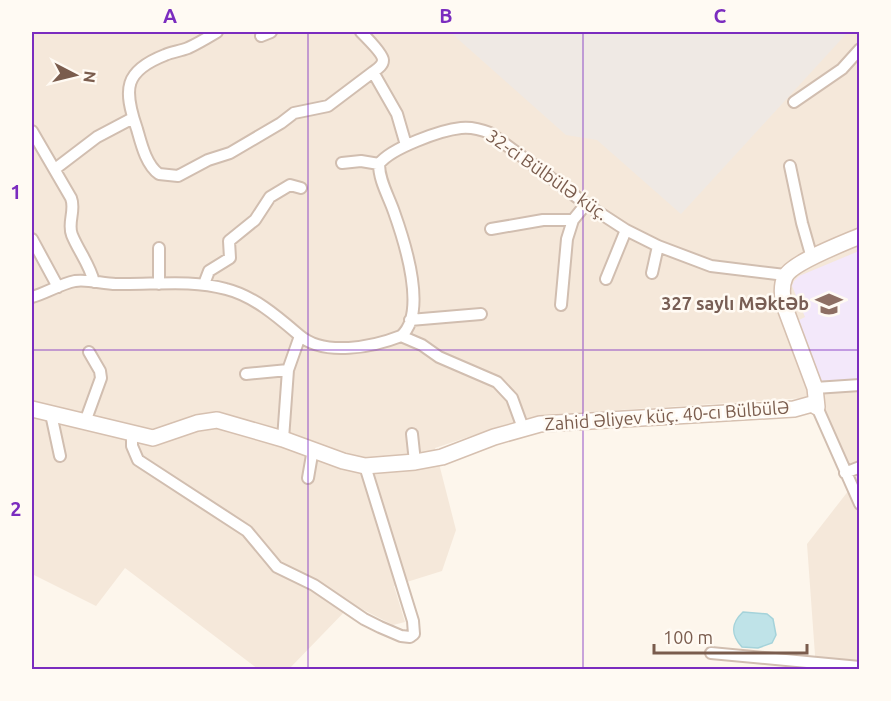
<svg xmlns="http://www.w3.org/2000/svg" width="891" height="701" viewBox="0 0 891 701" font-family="Ubuntu,sans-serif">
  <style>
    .residential { fill: #f5e8da }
    .industrial { fill: #efe9e4 }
    .education { fill: #f3e8fa }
    .water { fill: #bfe3e8; stroke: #a5d3da; stroke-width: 1.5 }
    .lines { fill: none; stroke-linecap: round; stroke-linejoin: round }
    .street-casing { stroke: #d1beb0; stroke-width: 14 }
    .secondary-casing { stroke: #d6c0b0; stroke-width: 18 }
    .street { stroke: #fff; stroke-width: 10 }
    .secondary { stroke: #fff; stroke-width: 15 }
    .grid { fill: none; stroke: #7b2cbf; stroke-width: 1.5; stroke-opacity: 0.55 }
    .labels { text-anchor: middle; stroke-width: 5; stroke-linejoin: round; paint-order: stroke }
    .street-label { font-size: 18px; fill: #7a5c4d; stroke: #fffaf3 }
    .education-label { font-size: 18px; font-weight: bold; fill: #785e54; stroke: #fffaf3; text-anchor: end }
    .neatline { fill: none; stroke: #7b2cbf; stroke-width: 2 }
    .grid-label { font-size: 20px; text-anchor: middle; font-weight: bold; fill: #7b2cbf }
  </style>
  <rect width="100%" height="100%" fill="#fdf6ec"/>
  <path class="residential" d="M32,32H859V669H816L807,544L849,490L805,398L557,414L511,423L435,448L456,530L442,571L394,586L405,622L393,625L352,604L289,669H258L125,568L96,606L32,574Z"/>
  <path class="industrial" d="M450,32H848L681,214L597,140L566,135Z"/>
  <path class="education" d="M859,251V382L823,384L797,321L805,317L792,286L794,281L799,276Z"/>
  <path class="water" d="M743,612L767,614L773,619L776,635L772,643L758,648L742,647C731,635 730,624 743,612Z"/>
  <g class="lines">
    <defs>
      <path id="street" d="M217,32C207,38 197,44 188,48C180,51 172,52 165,55C124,71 123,89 137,129C141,143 146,165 159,174L178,176L208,160L230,153L281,123L294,113L328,106L373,72
        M361,32C366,37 383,54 383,60C383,66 377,69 373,72L397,114L406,145
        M261,36L271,32
        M794,102L842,69L860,49
        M32,131L71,198C76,210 67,223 72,235C79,252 89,263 94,282
        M342,163L361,161L379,164
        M790,166L802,223L812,258
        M55,169L97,137L133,118
        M491,229L543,220H573
        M32,239L58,287
        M652,273L658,246
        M606,279L626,230
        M159,284V248
        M204,284L209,271L230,258L229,241L255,220L270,197L290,185L301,188
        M32,297C46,293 60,284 75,281C88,279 103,284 116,284C153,285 190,279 226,289C254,296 278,317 299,335C324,357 373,347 401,336L422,345L439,357L497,382L512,398L523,428
        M561,305L567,239L573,220L586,204
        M410,320L481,314
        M401,336C428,313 404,240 394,212C389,197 379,181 379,164C391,148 441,130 461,128C471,127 480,129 490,133L586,204L626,230L658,246L711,266L785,275
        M246,374L288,370
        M815,388L860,385
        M817,407L860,504
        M51,414L60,456
        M85,422L101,378L100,371L89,352
        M132,434V446L138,460L247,531L277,567L314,585L364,619L380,627L401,636L410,637L414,634L413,621L365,466
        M412,434L415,462
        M283,439L288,370L300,336
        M845,473L860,467
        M308,478L313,449
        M711,653L860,667"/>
      <path id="secondary" d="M32,409L153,438L197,423L217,420L283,439L343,461L365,466L415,462L442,457L494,437L540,424L794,409L812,404L817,407L815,388L784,305C782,296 781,286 785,277C791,263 844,243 860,236"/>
    </defs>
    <use href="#street" class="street-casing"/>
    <use href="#secondary" class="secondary-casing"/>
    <use href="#street" class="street"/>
    <use href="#secondary" class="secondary"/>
  </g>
  <path class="grid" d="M308,32V670M583,32V670M32,350H860"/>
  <defs>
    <symbol id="school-bare" viewBox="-9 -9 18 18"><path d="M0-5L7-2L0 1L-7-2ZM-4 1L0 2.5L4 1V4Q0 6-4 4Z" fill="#8d6e63" stroke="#fffaf3" stroke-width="2.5" paint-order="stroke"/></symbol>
  </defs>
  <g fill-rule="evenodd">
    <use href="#school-bare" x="810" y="285" width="38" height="38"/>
  </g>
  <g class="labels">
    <g class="street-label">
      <text transform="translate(547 175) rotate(35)" y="6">32-ci Bülbülə küç.</text>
      <text transform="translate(667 416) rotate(-4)" y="6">Zahid Əliyev küç. 40-cı Bülbülə</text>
    </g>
    <g class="education-label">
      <text x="809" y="310">327 saylı Məktəb</text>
    </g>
  </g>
  <rect width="891" height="701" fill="none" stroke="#fffaf3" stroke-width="66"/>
  <g transform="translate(75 75) rotate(97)" stroke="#fffaf3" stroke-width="4.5" paint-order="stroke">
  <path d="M0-4.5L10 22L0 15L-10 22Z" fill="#7a5c4d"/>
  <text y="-9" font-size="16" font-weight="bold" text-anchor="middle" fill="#7a5c4d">N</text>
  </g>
  <path d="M654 644v9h153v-9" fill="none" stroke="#7a5c4d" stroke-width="3"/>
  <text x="663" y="644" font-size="18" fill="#7a5c4d" stroke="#fffaf3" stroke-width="4.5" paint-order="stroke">100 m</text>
  <rect x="33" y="33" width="825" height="635" class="neatline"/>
  <g class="grid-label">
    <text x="170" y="23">A</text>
    <text x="446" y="23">B</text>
    <text x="720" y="23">C</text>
    <text x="16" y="199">1</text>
    <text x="16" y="516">2</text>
  </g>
</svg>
